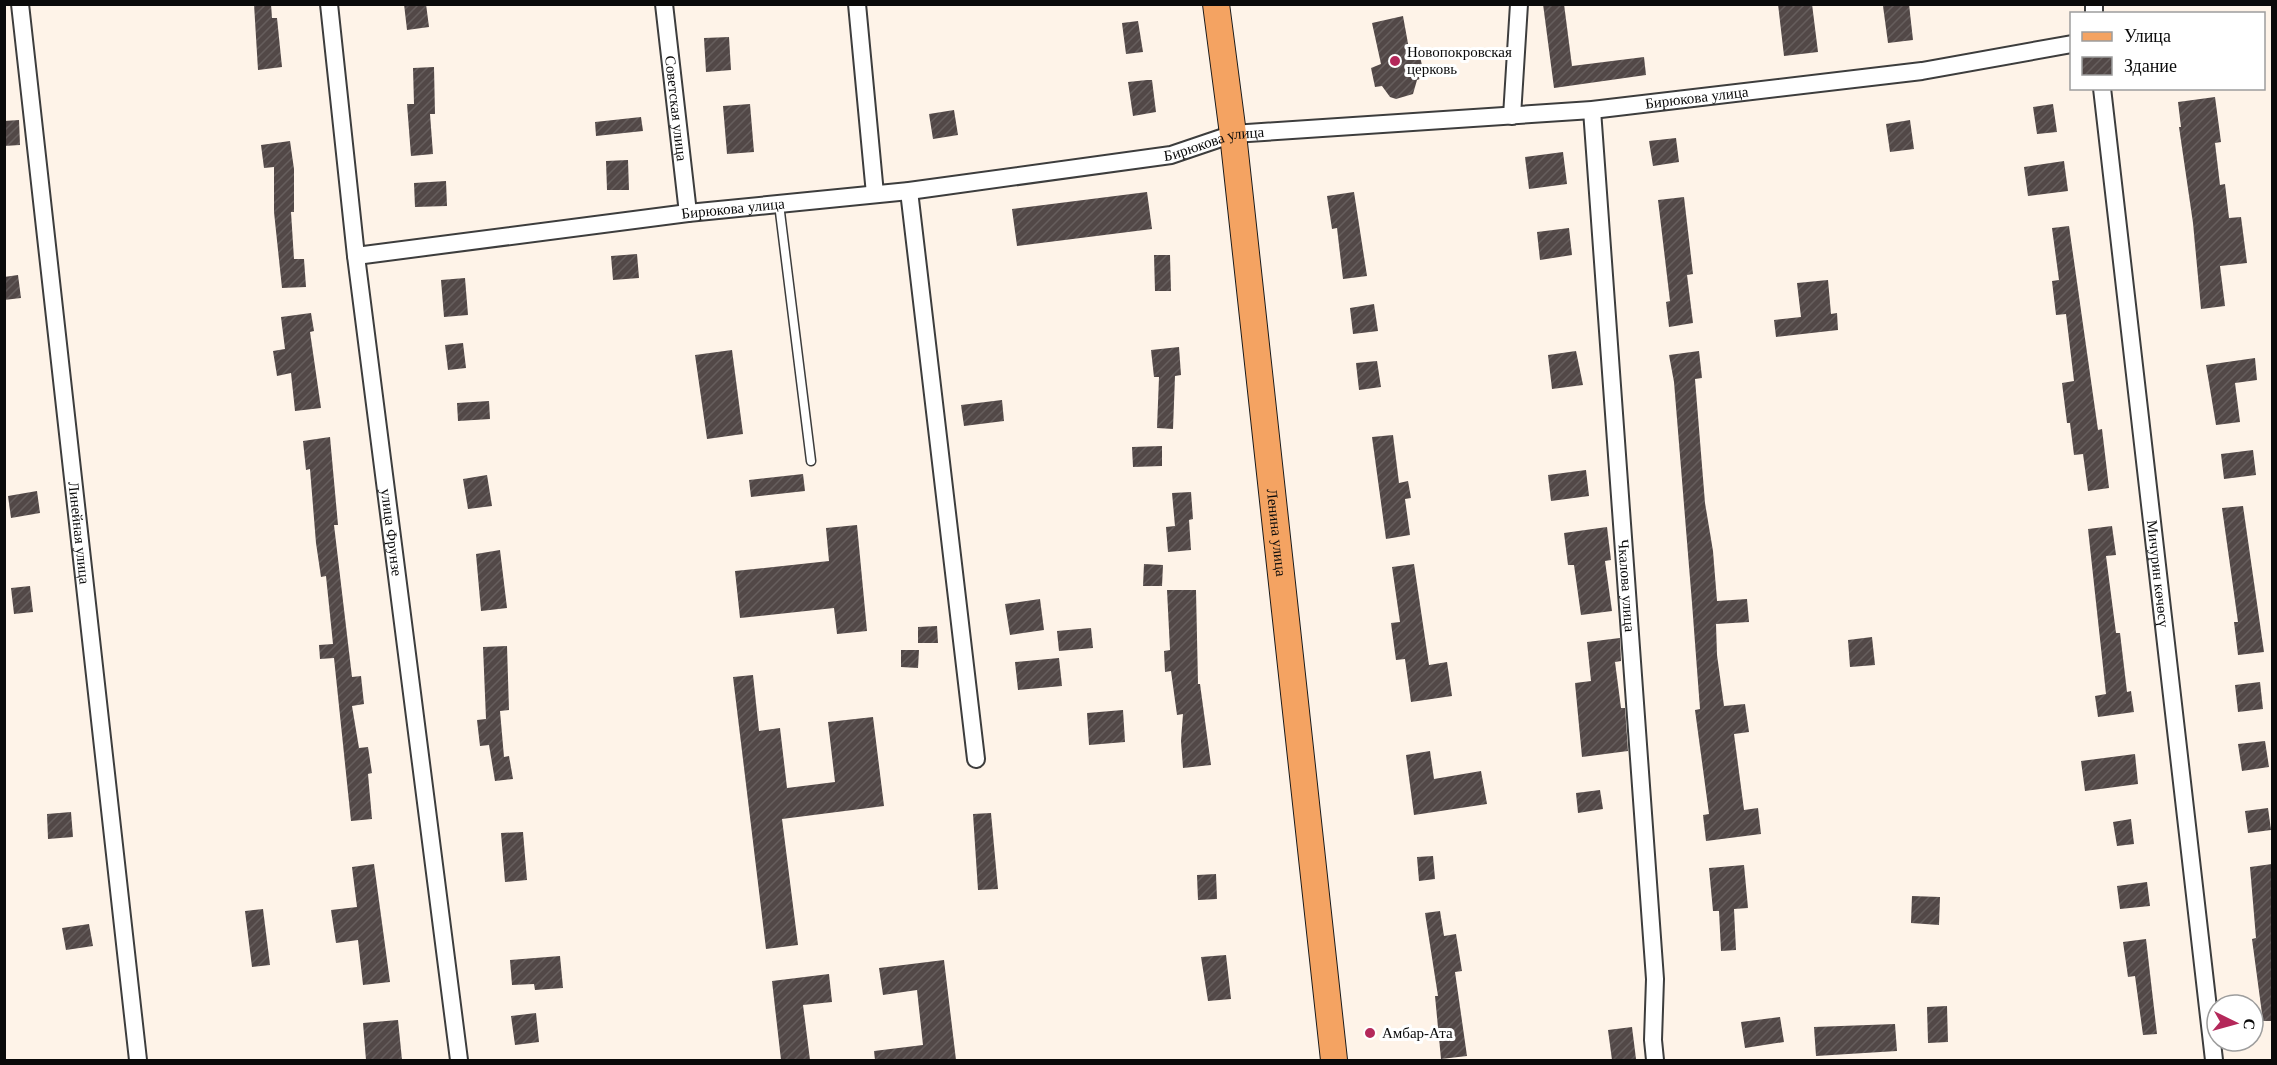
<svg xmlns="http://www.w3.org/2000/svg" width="2277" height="1065" viewBox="0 0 2277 1065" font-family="'Times New Roman',serif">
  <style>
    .building { fill: url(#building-hatch) }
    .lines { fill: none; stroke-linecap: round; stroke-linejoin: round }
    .lane-casing { stroke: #3d3d3d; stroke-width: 11 }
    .street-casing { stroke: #3d3d3d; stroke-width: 20 }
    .primary-casing { stroke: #1b1b1b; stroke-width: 28 }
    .lane { stroke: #fff; stroke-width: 8 }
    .street { stroke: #fff; stroke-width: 16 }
    .primary { stroke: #f4a362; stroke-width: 26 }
    .poi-dot { fill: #b4285a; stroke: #fff; stroke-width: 2 }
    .labels { text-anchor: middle; stroke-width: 6; stroke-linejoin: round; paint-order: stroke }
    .poi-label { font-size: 15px; fill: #0a0a0a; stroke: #fff; text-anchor: start }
    .street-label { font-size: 15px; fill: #0a0a0a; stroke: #fff }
  </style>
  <defs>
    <pattern id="building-hatch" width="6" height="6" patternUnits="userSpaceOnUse" patternTransform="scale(1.5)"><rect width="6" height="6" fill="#524847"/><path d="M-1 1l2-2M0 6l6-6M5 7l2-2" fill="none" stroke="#665e5d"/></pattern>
  </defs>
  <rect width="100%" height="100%" fill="#fef3e8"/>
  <path class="building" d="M254,4H271L272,18H277L282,67L258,70Z
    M404,4H426L429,27L407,30Z
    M1543,4H1564L1572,66L1644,57L1646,75L1554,88Z
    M1778,4H1812L1818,52L1784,56Z
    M1909,4L1913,40L1888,43L1883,6Z
    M1403,16L1411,60L1420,57L1425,77L1417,80L1413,94L1396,99L1390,97L1382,86L1375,87L1371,68L1381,64L1372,23Z
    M1138,21L1143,52L1126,54L1122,23Z
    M729,37L731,70L706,72L704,38Z
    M434,67L435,114H430L433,154L411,156L407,104H414L413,68Z
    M1147,80H1152L1156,112L1133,116L1128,82Z
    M2215,97L2221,142L2215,143L2220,185L2225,184L2229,218L2241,217L2247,263L2220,266L2225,306L2201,309L2193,223L2179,127H2181L2178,102Z
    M750,104L754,152L727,154L723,106Z
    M2053,104L2057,132L2037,134L2033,107Z
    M954,110L958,135L933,139L929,114Z
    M641,117L643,131L596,136L595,122Z
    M19,120L20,145L4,146V121Z
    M1910,120L1914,149L1890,152L1886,124Z
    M1676,138L1679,162L1653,166L1649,141Z
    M290,141L294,169V212H291L294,259H304L306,287L282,288L274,212V167L264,168L261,145Z
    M1563,152L1567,184L1529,189L1525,157Z
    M628,160L629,190H607L606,161Z
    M2064,161L2068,191L2028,196L2024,167Z
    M446,181L447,206L415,207L414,183Z
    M1147,192L1152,229L1017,246L1012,209Z
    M1354,192L1367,276L1343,279L1337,228L1332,229L1327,196Z
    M1684,197L1693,274L1687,275L1693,323L1669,327L1666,302L1670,301L1658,200Z
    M2069,226L2098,430L2102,429L2109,488L2088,491L2083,454L2074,455L2070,423H2067L2062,383L2074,381L2066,314L2056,315L2052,281L2059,280L2052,228Z
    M1569,228L1572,255L1540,260L1537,232Z
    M637,254L639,278L613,280L611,256Z
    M1154,255H1170L1171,291H1155Z
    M18,275L21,298L4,300V277Z
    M465,278L468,315L444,317L441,280Z
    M1828,280L1831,314L1837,313L1838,330L1776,337L1774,320L1801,317L1797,283Z
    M1374,304L1378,331L1353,334L1350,308Z
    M311,313L314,331L310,332L321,408L295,411L291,373L277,376L273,351L285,349L281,317Z
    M463,343L466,368L448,370L445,345Z
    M1179,347L1181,375L1175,376L1173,429L1157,428L1159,377H1154L1151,350Z
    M732,350L743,434L707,439L695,355Z
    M1576,351L1583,385L1552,389L1548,355Z
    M1699,351L1702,378L1695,379L1705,503L1713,551L1717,601L1747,599L1749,622L1716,624L1717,655L1724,706L1745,704L1749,732L1734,734L1744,810L1758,808L1761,834L1706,841L1703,815L1709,814L1695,710L1700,709L1692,603L1674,382L1669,355Z
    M2255,358L2257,380L2235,383L2240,422L2216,425L2206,365Z
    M1377,361L1381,387L1359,390L1356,363Z
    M1002,400L1004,421L964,426L961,405Z
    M489,401L490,419L458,421L457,403Z
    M1393,435L1399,483L1408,481L1411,498L1405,499L1410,535L1386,539L1372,437Z
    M330,437L338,525H334L352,677L361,676L364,704L352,706L359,748L368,747L372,773L368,774L372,819L351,821L334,658L320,659L319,645L333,644L326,576L321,577L316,543L310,469L306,470L303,441Z
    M1162,446V466L1133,467L1132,447Z
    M2253,450L2256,475L2224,479L2221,454Z
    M1586,470L1589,496L1551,501L1548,475Z
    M803,474L805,491L751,497L749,480Z
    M487,475L492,506L468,509L463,479Z
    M37,491L40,513L11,518L8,496Z
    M1191,492L1193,519L1189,520L1191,550L1168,552L1166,527L1175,526L1172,493Z
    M2243,506L2264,652L2238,655L2234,622H2238L2222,508Z
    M857,525L867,631L837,634L834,608L740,618L735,571L829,561L826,528Z
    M2112,526L2116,555L2106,556L2116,633H2120L2127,692L2131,691L2134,712L2098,717L2095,696L2106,694L2088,529Z
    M1607,527L1611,560L1605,561L1612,611L1581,615L1574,565H1568L1564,533Z
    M500,550L507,608L481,611L476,554Z
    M1144,564L1163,565L1162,586H1143Z
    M1414,564L1429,665L1447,662L1452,696L1411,702L1405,659L1396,660L1391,623L1400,622L1392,567Z
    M30,586L33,612L14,614L11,588Z
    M1167,590H1196L1198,684H1200L1211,765L1183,768L1181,741L1183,714L1177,715L1171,671L1165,672L1164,651L1170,650Z
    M1040,599L1044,630L1010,635L1005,604Z
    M937,626L938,643H918V627Z
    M1091,628L1093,648L1059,651L1057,631Z
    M1872,637L1875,665L1850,667L1848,640Z
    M1620,638L1621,661L1615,662L1621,708H1625L1628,751L1582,757L1575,683L1591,681L1587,642Z
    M507,646L509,710L500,711L504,757L509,756L513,779L495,781L489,745L480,746L477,720L486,719L483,647Z
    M901,650H919L918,668L901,667Z
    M1059,658L1062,686L1018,690L1015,662Z
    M753,675L759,731L780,728L787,788L835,782L828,722L873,717L884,806L782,819L798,945L766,949L733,677Z
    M2260,682L2263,709L2238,712L2235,685Z
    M1123,710L1125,742L1089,745L1087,713Z
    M2265,741L2269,767L2242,771L2238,744Z
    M1430,751L1434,779L1481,771L1487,804L1414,815L1406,755Z
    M2135,754L2138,784L2085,791L2081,761Z
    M1600,790L1603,809L1578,813L1576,793Z
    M2268,808L2271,830L2248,833L2245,811Z
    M71,812L73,837L48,839L47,814Z
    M991,813L998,889L978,890L973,814Z
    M2131,819L2134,844L2117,846L2113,822Z
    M523,832L527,880L505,882L501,833Z
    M1433,856L1435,879L1419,881L1417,857Z
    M374,864L390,982L363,985L358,940L336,943L331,910L357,907L352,867Z
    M2272,864V1021H2263L2252,939L2256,938L2250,867Z
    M1744,865L1748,908L1734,909L1736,950L1721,951L1719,911H1713L1709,868Z
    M1216,874L1217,899L1198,900L1197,875Z
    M2147,882L2150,906L2120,909L2117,886Z
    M1912,896L1940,897L1939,925L1911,923Z
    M263,909L270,965L252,967L245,911Z
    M1440,911L1444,936L1456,934L1462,971L1455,972L1467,1056L1441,1059L1435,996H1438L1425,913Z
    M89,924L93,946L66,950L62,928Z
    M2146,939L2157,1034L2143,1035L2135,976L2128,977L2123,942Z
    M1226,955L1231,999L1208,1001L1201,957Z
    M560,956L563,988L535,990L534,984L512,985L510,960Z
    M944,960L956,1060H875L874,1051L923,1045L917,990L883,995L879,968Z
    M829,974L832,1002L803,1005L810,1060H781L772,981Z
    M1947,1006L1948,1042L1928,1043L1927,1007Z
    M536,1013L539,1042L515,1045L511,1016Z
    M1780,1017L1784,1042L1745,1048L1741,1022Z
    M398,1020L402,1060H366L363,1023Z
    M1895,1024L1897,1051L1816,1056L1814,1027Z
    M1632,1027L1636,1059L1612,1060L1608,1030Z"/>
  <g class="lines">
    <defs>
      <path id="lane" d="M779,204L811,461"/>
      <g id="street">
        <path id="s1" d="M20,4L138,1060"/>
        <path id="s2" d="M329,4L356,256L459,1060"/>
        <path id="s3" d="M664,4L688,213"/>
        <path d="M857,4L875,194"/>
        <path d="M2094,4V14"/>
        <path id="s4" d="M2102,88L2214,1060"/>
        <path id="s5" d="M1592,110L1655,979L1653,1040L1655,1060"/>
        <path d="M1512,116L1519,4"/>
        <path d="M909,191L976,759"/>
        <path id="s6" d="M356,256L688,213L909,191L1171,155L1233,134L1592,110L1922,71L2072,44"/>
      </g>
      <g id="primary">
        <path id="s7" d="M1216,4L1233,134L1334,1060"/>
      </g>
    </defs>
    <use href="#lane" class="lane-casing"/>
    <use href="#street" class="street-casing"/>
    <use href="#primary" class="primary-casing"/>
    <use href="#lane" class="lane"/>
    <use href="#street" class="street"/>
    <use href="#primary" class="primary"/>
  </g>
  <g class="poi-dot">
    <circle cx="1395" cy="61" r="6"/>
    <circle cx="1370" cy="1033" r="6"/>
  </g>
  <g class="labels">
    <g class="poi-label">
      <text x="1407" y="57">Новопокровская<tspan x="1407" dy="17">церковь</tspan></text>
      <text x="1382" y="1038">Амбар-Ата</text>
    </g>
    <g class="street-label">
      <text dy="5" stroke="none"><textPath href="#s6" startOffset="1352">Бирюкова улица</textPath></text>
      <text dy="5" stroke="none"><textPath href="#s3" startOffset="105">Советская улица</textPath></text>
      <text dy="5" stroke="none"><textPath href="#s6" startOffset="866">Бирюкова улица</textPath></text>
      <text dy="5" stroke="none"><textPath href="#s6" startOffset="380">Бирюкова улица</textPath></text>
      <text dy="5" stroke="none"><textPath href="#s1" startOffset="532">Линейная улица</textPath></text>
      <text dy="5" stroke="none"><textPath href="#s7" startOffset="532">Ленина улица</textPath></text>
      <text dy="5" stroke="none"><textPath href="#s2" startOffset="532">улица Фрунзе</textPath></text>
      <text dy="5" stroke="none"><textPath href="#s4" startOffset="489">Мичурин көчөсү</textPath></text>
      <text dy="5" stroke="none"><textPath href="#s5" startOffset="477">Чкалова улица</textPath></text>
    </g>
  </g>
  <rect width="2277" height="1065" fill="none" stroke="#0a0a0a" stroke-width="12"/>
  <rect x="2070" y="12" width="195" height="78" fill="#ffffff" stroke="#9d9d9d" stroke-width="1.5"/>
  <rect x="2082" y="32" width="30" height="9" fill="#f4a362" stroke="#9d9d9d" stroke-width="1.5"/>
  <text x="2124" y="42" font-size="18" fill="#0a0a0a">Улица</text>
  <rect x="2082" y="57" width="30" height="18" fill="url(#building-hatch)" stroke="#9d9d9d" stroke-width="1.5"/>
  <text x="2124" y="72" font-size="18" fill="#0a0a0a">Здание</text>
  <g transform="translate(2235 1023) rotate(95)"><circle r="28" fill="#ffffff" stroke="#9d9d9d" stroke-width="1.5"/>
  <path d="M0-4.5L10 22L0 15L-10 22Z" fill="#b4285a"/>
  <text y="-9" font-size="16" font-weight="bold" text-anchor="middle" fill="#0a0a0a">С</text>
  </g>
</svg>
